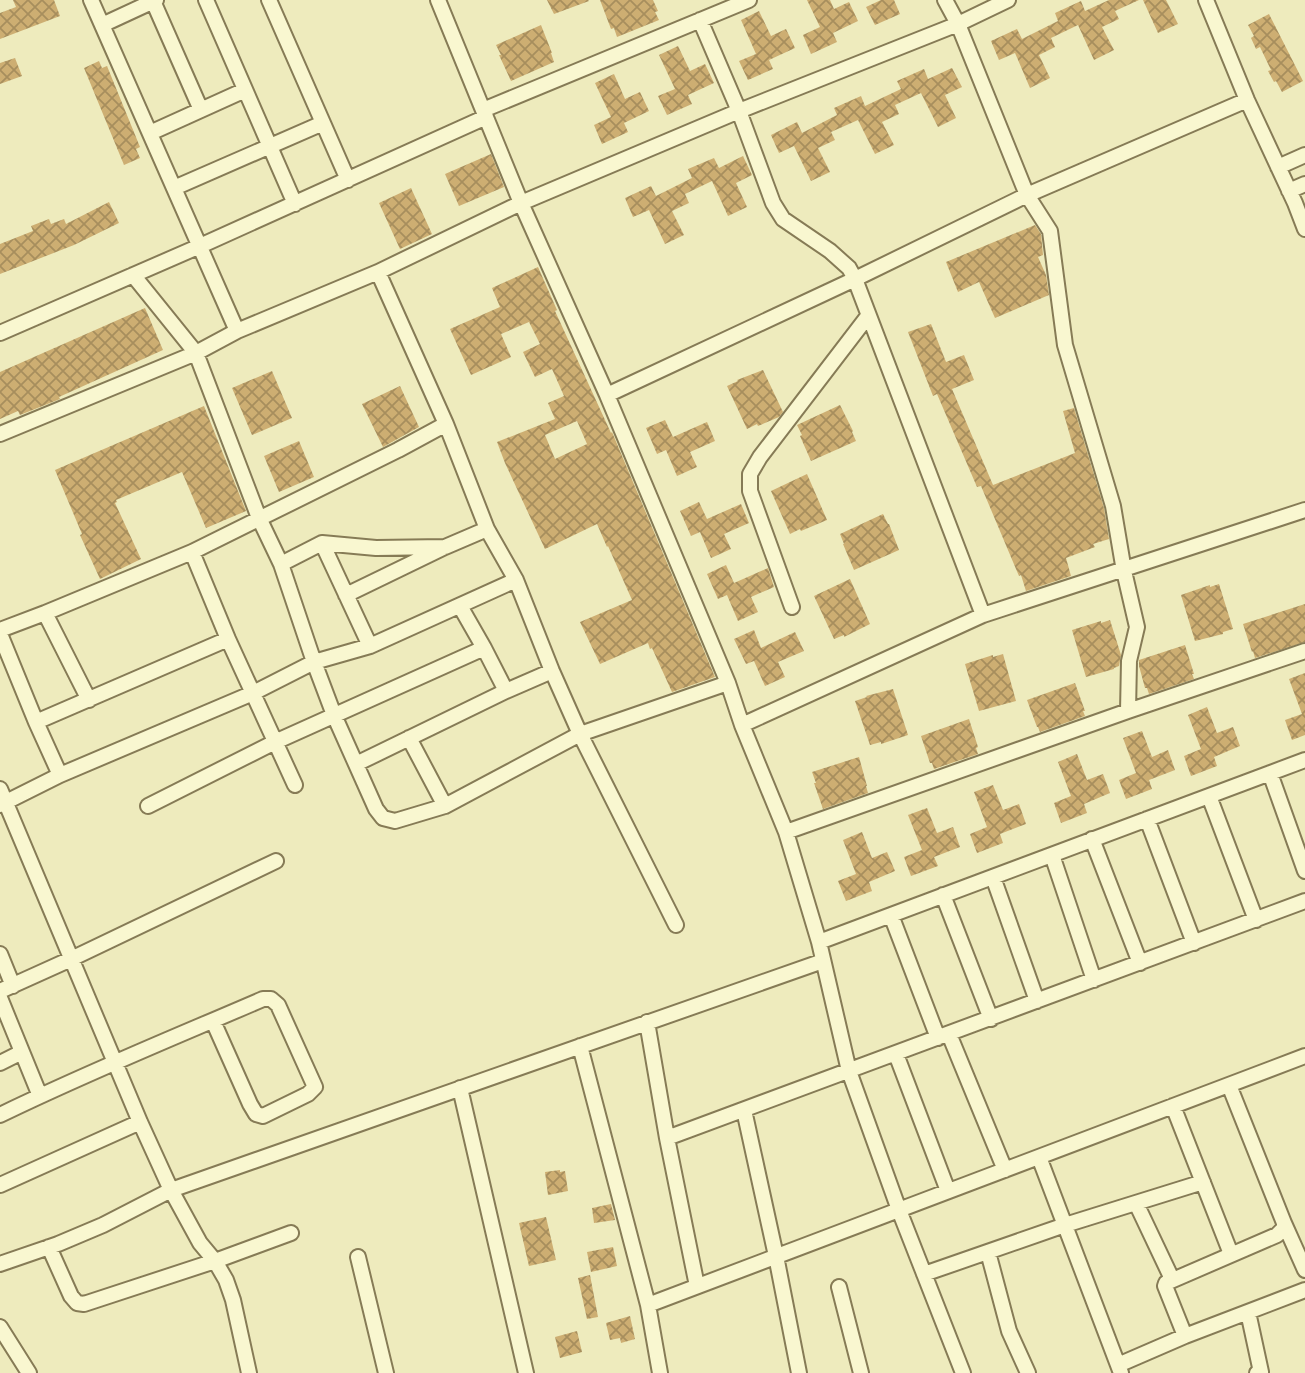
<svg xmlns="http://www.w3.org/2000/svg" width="1305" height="1373" viewBox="0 0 1305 1373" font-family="Merriweather,serif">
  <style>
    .building { fill: url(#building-cross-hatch); fill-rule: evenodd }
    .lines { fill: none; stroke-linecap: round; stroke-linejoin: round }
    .street-casing { stroke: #867b56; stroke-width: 18 }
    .street { stroke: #f9f7d0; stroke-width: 14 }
  </style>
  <defs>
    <pattern id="building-cross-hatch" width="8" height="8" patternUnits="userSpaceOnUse" patternTransform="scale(1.75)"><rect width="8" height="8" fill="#cdae72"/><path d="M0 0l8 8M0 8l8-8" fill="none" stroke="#a78e5d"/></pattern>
  </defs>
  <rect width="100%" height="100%" fill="#eeebbd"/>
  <path class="building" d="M13,0H54L60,16L0,39V13L16,7Z
    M547,0H588L589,1L554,14Z
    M600,0H653L658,11L655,12L659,20L617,37L614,28L611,29Z
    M807,0H830L834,9L849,2L858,21L833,33L837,42L811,54L803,35L820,27Z
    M881,0H894L900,14L875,25L866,7Z
    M1109,0H1139L1115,11L1119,19L1102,27L1114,50L1094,60L1078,25L1051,38L1055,47L1039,55L1050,78L1030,88L1015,53L999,60L991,41L1017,29L1022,39L1058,21L1055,13L1081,1L1085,11Z
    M1143,0H1166L1178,24L1158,33Z
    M759,11L771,36L786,29L795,48L769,60L773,69L748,80L739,61L756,54L741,20Z
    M1269,14L1303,81L1282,92L1276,81L1274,82L1268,71L1271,70L1260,47L1256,49L1251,38L1254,36L1248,25Z
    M541,25L552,53H551L554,62L511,81L499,55H501L496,45Z
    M678,46L690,71L705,64L714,83L688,95L692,104L667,115L658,96L675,89L659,55Z
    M15,58L22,76L0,84V63Z
    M99,61L102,68L107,66L140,147L136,149L140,158L124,165L84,68Z
    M952,68L962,87L945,95L956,118L938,127L921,93L895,105L899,114L882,122L894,145L875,154L858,120L831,132L835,140L818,148L830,172L811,181L794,146L779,153L771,135L797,122L802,133L837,115L834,108L861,96L865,106L901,89L897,81L924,69L928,79Z
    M614,74L625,99L640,92L649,111L624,123L628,132L602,144L594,125L611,117L595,83Z
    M491,154L504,187L459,206L445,174Z
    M743,156L752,175L736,183L747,207L728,216L712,181L685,194L689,203L672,211L684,235L665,244L649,210L633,217L625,198L651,186L656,196L692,178L688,169L714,158L719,168Z
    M411,188L432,234L400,249L379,203Z
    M109,202L119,223L74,245L0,274V244L33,231L31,226L49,219L51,224L64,219L66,224Z
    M1035,225L1041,234L1043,255L1038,257L1046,275L1049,295L995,318L979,282L958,292L946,262Z
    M538,267L557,310L555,311L611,433L612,432L715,677L672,692L652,648L650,649L648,643L600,664L580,622L632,600L608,546L607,547L597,524L545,549L505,463L497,442L555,419L548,403L564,396L552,369L535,377L523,352L540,344L529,322L501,334L511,357L471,375L450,329L500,307L492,288ZM577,421L587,444L555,459L545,435Z
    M145,308L163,350L59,397L60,399L20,415L18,411L0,419V372Z
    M931,324L946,362L964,355L974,380L952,389L993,485L1075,453L1063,411L1074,408L1104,508L1109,539L1093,544L1095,547L1066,558L1071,576L1026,591L1021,575L1019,576L981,486L977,487L937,394L933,396L908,332Z
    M763,370L783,412L779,417L758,426L757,424L747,429L727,386L738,381L737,380Z
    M272,371L292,418L252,435L232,388Z
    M400,386L419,427L383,447L362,404Z
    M840,405L853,431L852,432L856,441L811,461L800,436L802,435L797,425Z
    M204,406L246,511L206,528L182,472L116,500L117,502L115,503L141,559L100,579L80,535L82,534L55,470Z
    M665,420L673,437L707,422L715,441L690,452L697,467L677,476L666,450L657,454L646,428Z
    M299,441L314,477L279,492L264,456Z
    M807,474L827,520L801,531L800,529L790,534L771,491Z
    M699,502L707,519L741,504L749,523L724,534L731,549L711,558L700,532L691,536L680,511Z
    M883,514L888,524H889L899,550L854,570L843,544H844L840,534Z
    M726,565L734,583L768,568L774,587L751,597L758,612L738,621L727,595L718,599L707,574Z
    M850,579L870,624L844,637V635L834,639L814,596Z
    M1219,584L1233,629L1223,632V634L1195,641L1181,595L1210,585V587Z
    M1305,604V642L1255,658L1253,651L1252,652L1243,624Z
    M1110,620L1121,655L1119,666L1114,668V669L1086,677L1072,630L1101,621V623Z
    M754,630L761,648L795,632L804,651L778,662L785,677L765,686L754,661L746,664L734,639Z
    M1185,645L1194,674H1192L1194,679L1149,694L1147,688H1145L1139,666V660Z
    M1003,654L1016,701L979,711L965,664L993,655V657Z
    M1305,673V735L1292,740L1285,720L1302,714L1289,679Z
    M1075,683L1085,711H1083L1085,716L1040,732L1038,727H1037L1027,700Z
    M893,689L908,735L881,744V742L870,745L855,701L867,697L866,696Z
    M1207,707L1217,733L1233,727L1240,746L1214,757L1217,766L1191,776L1184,756L1201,749L1188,715Z
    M969,719L978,747L976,748L978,754L934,769L932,763H930L921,736Z
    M1142,731L1152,757L1168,750L1175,770L1149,780L1152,789L1126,799L1119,780L1136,773L1123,738Z
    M1077,754L1087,780L1103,774L1110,793L1084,804L1087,813L1061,823L1054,803L1071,796L1058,762Z
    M859,757L867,786H866L868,793L823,809L814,783H816L812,772Z
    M993,785L1003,810L1019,804L1026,824L1000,834L1003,843L977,853L970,834L987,827L974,792Z
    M927,808L937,833L953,827L960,847L934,857L938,866L911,876L904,857L922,850L908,815Z
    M862,832L872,858L887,852L895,871L869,882L872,891L846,901L838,881L856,874L843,840Z
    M560,1170V1172L565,1171L568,1191L548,1195L545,1172Z
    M611,1204L615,1220L594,1223L592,1208Z
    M546,1217L556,1260L529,1266L519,1223Z
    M613,1247L617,1266L591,1272L587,1252Z
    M590,1275L598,1317L587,1319L578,1278Z
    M630,1316L635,1339L621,1343L620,1338L610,1340L606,1323Z
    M577,1331L582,1352L560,1358L555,1337Z"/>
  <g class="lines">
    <defs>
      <path id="street" d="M91,0L237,331
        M206,0L295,204
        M269,0L348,180
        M438,0L521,203L607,395L728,683L742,725L786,832L819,942L849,1071L899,1210L963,1373
        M945,0L958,24L1027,195L1050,231L1065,345L1113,506L1124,571L1137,627L1129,661L1128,711
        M1206,0L1247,100L1295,203L1305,229
        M153,1L201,110
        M700,20L739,111L773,203L783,219L830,251L849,268L855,279L983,615
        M102,25L156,0
        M483,110L749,0
        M150,133L245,90
        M1278,167L1305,155
        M174,188L323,123
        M1289,191L1305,184
        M378,272L446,424L487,529L516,580L552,671L580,734L676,925
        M133,275L196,353L259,518L281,564L314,662L334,715L376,809L383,818L395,821L445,806L580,734L728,683
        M0,333L200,246L486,117
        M607,395L855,279L1027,195L1247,100
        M0,434L196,353L237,331L378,272L521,203L739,111L958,24L1008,0
        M322,543L370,646
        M192,552L228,639L295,785
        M281,564L322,543L376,548L445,547
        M346,595L445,547L487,529
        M460,606L484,648L506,691
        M792,607L750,491V474L760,457L868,316
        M45,613L89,700
        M0,630L45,613L192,552L398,450L446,424
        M0,634L36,722L60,775
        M36,722L228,639
        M742,725L983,615L1305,510
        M409,738L445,806
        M356,764L506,691L552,671
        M1270,773L1305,871
        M0,789L140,1122L171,1190L200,1243L215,1261L226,1280L233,1300L249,1373
        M1209,796L1256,920
        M0,805L60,775L253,693L314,662L370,646L516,580
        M148,806L275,742L484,648
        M1147,819L1194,943
        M786,832L1128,711L1305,651
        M1092,839L1140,963
        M1052,855L1094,980
        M993,877L1037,1001
        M943,895L991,1019
        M891,915L938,1038
        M819,942L1305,760
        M0,954L13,986
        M0,991L71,959L276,861
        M0,998L40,1096
        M647,1022L667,1138L697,1286
        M949,1034L1005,1170
        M580,1046L648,1305L660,1373
        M896,1054L948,1191
        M0,1063L22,1052
        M460,1088L526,1373
        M1173,1106L1231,1254
        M744,1110L776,1256L799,1373
        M0,1115C86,1073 175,1037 263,999H271L278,1005L315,1087L308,1094L263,1116L256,1114L250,1104L213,1021
        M667,1138L1305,901
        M1039,1157L1121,1373
        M0,1185L140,1122
        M1136,1203L1172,1279
        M1284,1223L1305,1270
        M49,1247L71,1296L77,1303L84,1304L215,1261L291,1233
        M988,1252L1009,1331L1028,1373
        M358,1257L386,1373
        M0,1264L58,1244L103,1225L171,1190L823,961
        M924,1274L1065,1225L1203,1182
        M839,1287L861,1373
        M648,1305L1305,1056
        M1248,1312L1261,1372L1257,1373
        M0,1327L29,1373
        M1185,1336L1165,1286L1166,1283L1277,1235L1284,1228V1223L1229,1085
        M1118,1365L1185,1336L1305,1290"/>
    </defs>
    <use href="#street" class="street-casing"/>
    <use href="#street" class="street"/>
  </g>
</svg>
